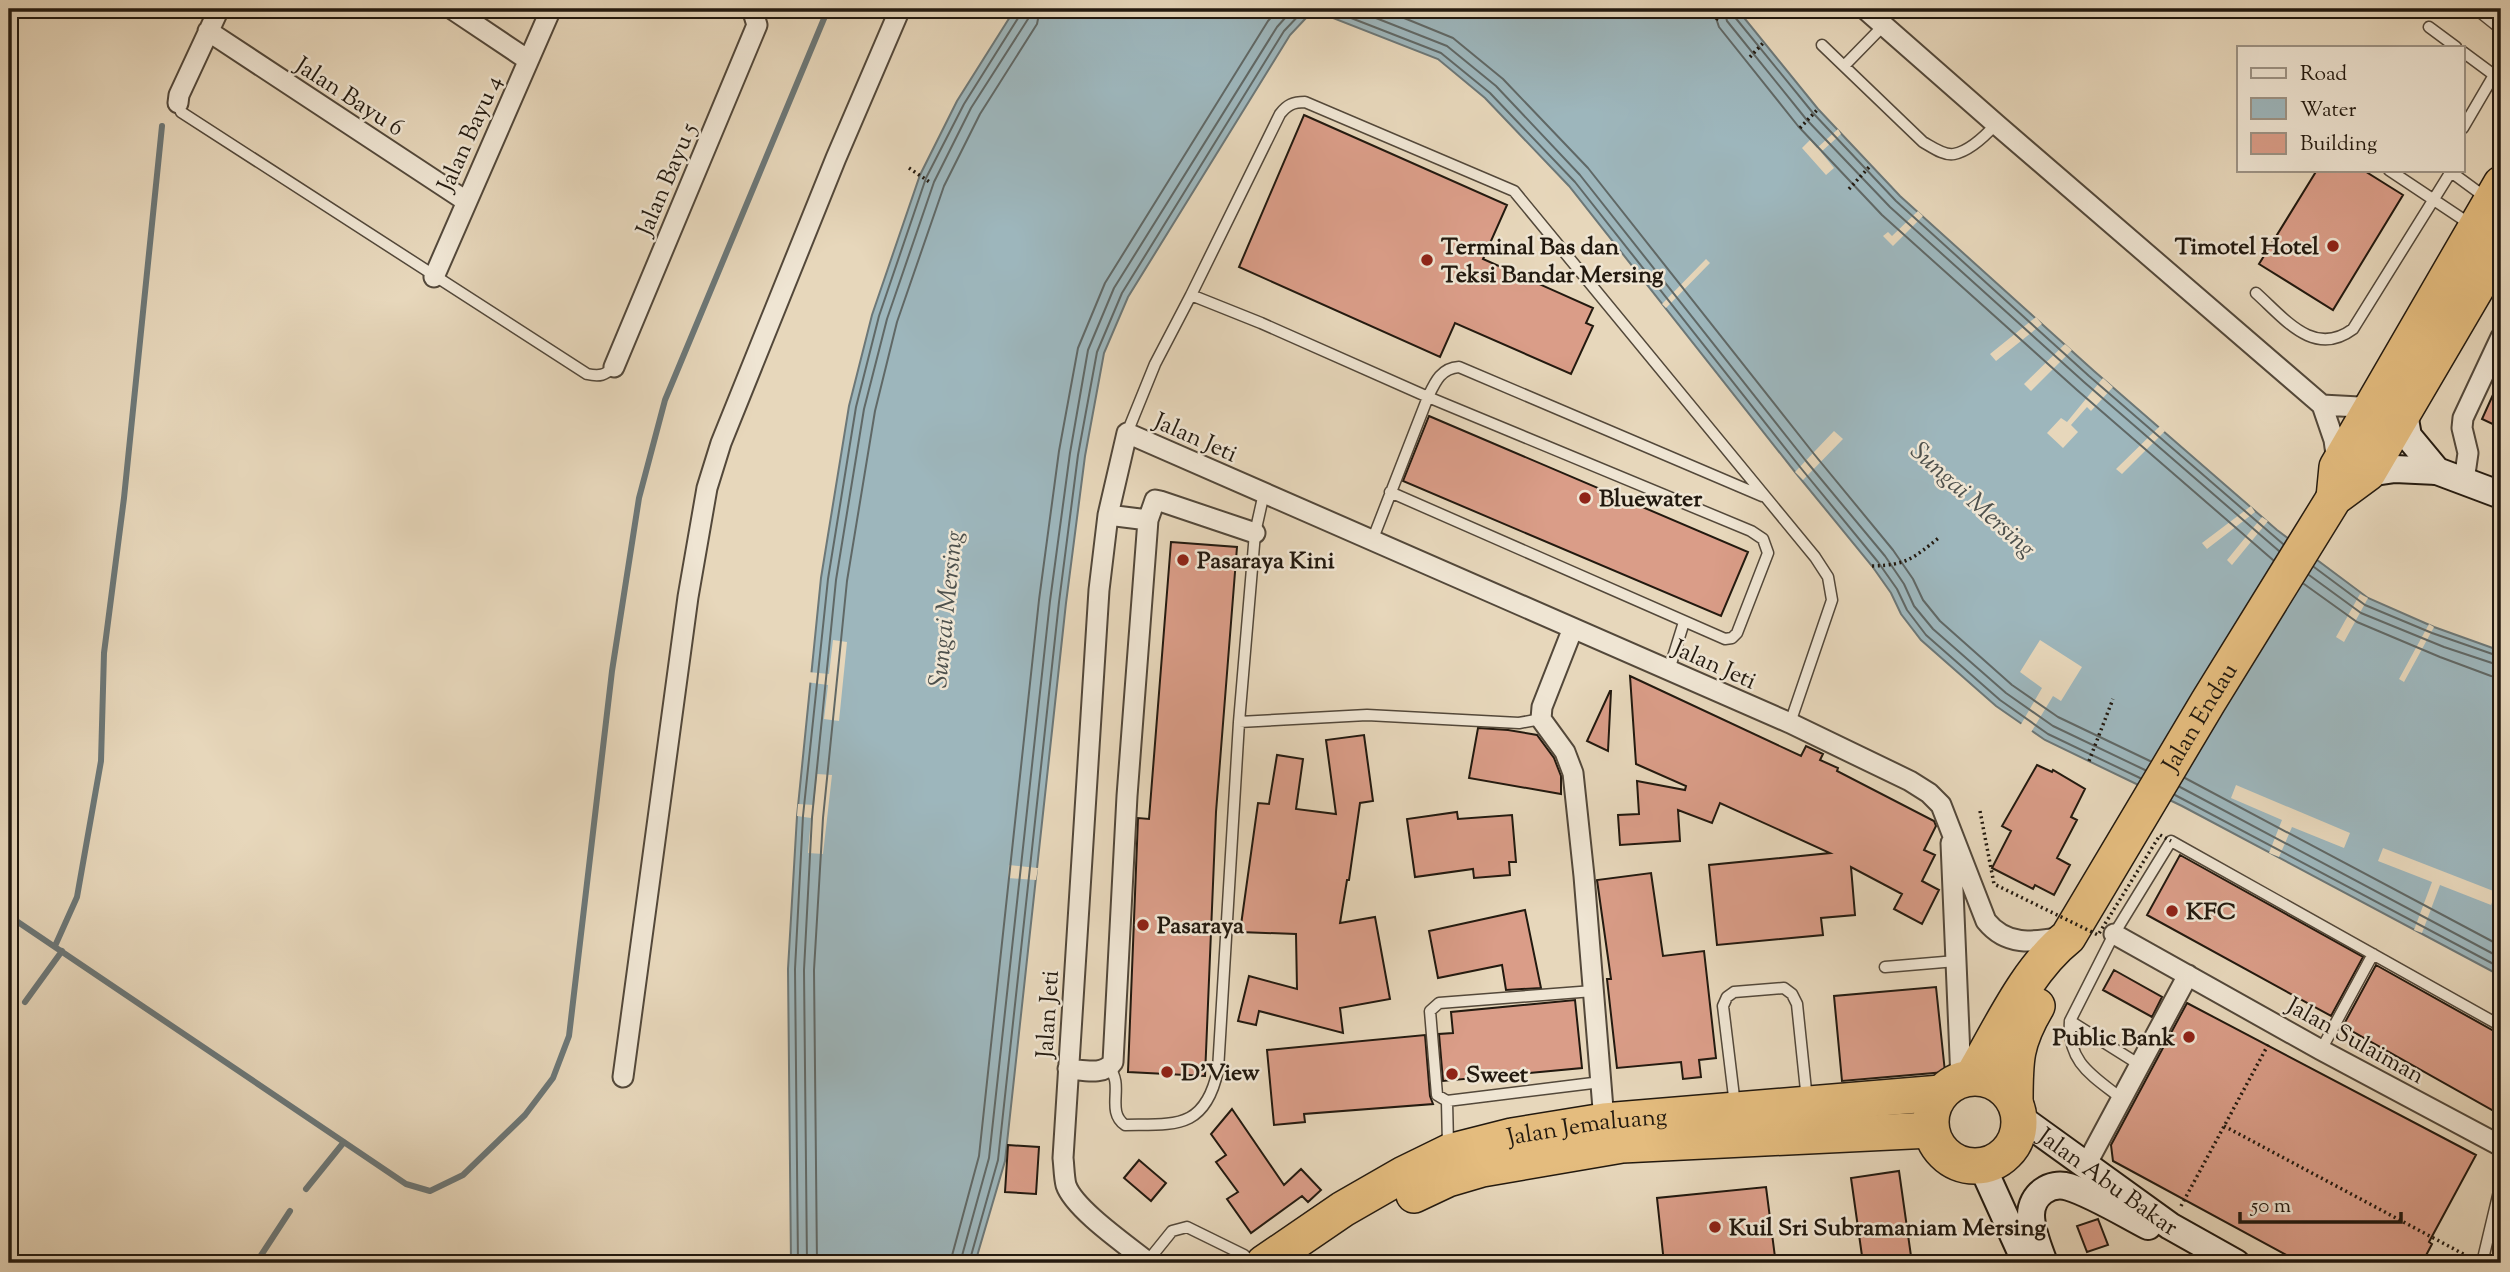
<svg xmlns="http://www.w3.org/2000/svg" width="2510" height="1272" viewBox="0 0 2510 1272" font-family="'Sorts Mill Goudy',serif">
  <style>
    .water { fill: #9db6bc; stroke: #6c7777; stroke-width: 2 }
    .pier { fill: #e7d7bb }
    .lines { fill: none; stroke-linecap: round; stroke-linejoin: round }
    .shore { stroke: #606866; stroke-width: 2 }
    .stream { stroke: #6c7777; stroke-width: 6 }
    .building { fill: #da9d88; stroke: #22190f; stroke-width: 2 }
    .lane-casing { stroke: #53483a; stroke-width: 13 }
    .street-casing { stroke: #53483a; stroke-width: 23 }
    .secondary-casing { stroke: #22190f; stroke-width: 30 }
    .highway-casing { stroke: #22190f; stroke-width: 38 }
    .path { stroke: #22190f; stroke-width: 3.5; stroke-dasharray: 2 3.5; stroke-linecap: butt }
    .lane { stroke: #efe5d3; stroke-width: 10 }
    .street { stroke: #efe5d3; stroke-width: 19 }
    .secondary { stroke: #efe5d3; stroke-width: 26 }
    .highway { stroke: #e4bc7e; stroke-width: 35 }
    .path-bridge { stroke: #22190f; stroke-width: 3.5; stroke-dasharray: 2 3.5; stroke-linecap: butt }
    .poi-dot { fill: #8f2418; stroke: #efe5d3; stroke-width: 2.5 }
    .labels { text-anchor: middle; stroke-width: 5; stroke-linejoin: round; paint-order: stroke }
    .street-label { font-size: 24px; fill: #22190f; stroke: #efe5d3 }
    .poi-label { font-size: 24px; font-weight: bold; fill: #22190f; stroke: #efe5d3; text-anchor: start }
    .water-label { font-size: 26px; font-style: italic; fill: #4d504c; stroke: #efe5d3 }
  </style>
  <rect width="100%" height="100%" fill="#e7d7bb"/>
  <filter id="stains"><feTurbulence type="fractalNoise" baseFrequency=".00286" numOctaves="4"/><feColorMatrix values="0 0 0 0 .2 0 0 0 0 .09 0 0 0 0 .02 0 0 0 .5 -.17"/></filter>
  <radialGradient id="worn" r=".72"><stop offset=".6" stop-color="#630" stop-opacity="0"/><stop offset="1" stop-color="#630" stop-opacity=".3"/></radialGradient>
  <path class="water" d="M1015,9H1737L1818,109L1900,196L2094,371L2277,530L2368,598L2434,627L2501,651V976L2182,806L2045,740L1996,706L1921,640L1901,614L1891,593L1872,566L1795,472L1569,186L1485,98L1438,59L1323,14L1306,18L1290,35L1128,297L1104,353L1085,456L1066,603L1005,1161L975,1263H791L788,969L797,816L821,578L849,406L872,315L920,175L957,101Z"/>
  <path class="pier" d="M1838,129L1841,134L1821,152L1834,168L1826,175L1802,148L1810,140L1817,148Z
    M1918,211L1923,216L1893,246L1883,236L1888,232L1892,236Z
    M1706,259L1710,263L1666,308L1662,304Z
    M2036,317L2042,324L1996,361L1990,354Z
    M2065,344L2072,350L2031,391L2024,384Z
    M2103,378L2113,387L2091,411L2087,407L2071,425L2078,432L2063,448L2047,433L2061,418L2067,422Z
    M2160,426L2165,431L2122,474L2116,469Z
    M1834,431L1843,439L1803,480L1795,472Z
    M2251,506L2255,512L2207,549L2202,543Z
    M2262,517L2268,521L2232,565L2227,560Z
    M2360,594L2368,598L2344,642L2336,637Z
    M2429,624L2434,627L2404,682L2399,679Z
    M833,640L847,642L839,721L824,719L828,685L806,682L808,672L829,674Z
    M2040,640L2082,667L2061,701L2053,696L2030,734L2020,726L2042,688L2020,672Z
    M817,774L832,775L823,854L808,853L811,818L797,816L798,804L814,805Z
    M2236,785L2350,833L2344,848L2292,827L2279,857L2269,853L2282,820L2231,798Z
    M2383,848L2496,892L2491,905L2440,885L2422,933L2414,930L2432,882L2378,861Z
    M1009,865L1038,868L1036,880L1008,878Z"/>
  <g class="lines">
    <path class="shore" d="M1328,9L1441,53L1490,93L1575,182L1800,467L1878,562L1897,589L1907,610L1926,635L2000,700L2048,734L2140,778
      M1353,9L1447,46L1496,86L1580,175L1806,461L1885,556L1904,584L1914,606L1933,629L2006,693L2053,726L2145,770
      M1382,9L1453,38L1503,79L1588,168L1814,454L1893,550L1913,579L1923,600L1940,621L2012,685L2058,717L2150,761
      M1713,9L1719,27L1798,126L1882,215L2077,390L2273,560
      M1724,9L1727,21L1806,119L1890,207L2084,382L2279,551
      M1733,9L1734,16L1813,113L1896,201L2089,376L2283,544
      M2314,567L2365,605L2432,633L2501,657
      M2309,575L2361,613L2444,647L2501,666
      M2304,584L2357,622L2440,657L2491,676L2501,677
      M2185,778L2501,946
      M2180,787L2501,958
      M2175,795L2501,968
      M798,1263L795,969L803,816L828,579L856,407L879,316L926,178L964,104L1020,15L1021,9
      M807,1263L804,970L812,817L836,580L864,409L887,319L934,182L971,108L1028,19L1030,9
      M817,1263L814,970L823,818L847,581L875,411L897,322L944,186L980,114L1037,24L1040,9
      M950,1263L979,1156L1039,600L1059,451L1078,348L1105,283L1268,21L1279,9
      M960,1263L989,1158L1050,601L1070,453L1088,350L1114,288L1277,27L1293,9
      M969,1263L998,1160L1059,602L1078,455L1097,352L1122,293L1284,31L1301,13L1316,9"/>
    <path class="stream" d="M9,916L406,1184L430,1191L463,1175L525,1115L553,1078L569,1036L612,671L639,498L665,400L828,9
      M55,946L77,897L101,761L104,653L124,498L162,126
      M25,1002L62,951
      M306,1189L344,1142
      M256,1263L290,1211"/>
  </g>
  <path class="building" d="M1304,115L1507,205L1483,259L1593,308L1586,323L1593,326L1571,374L1455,323L1440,357L1239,267Z
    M2317,170H2363L2403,195L2333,310L2259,264Z
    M2501,377V428L2482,419Z
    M1429,416L1748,552L1721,616L1403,481Z
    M1171,542L1237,547L1216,812L1205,1076L1128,1072L1138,818L1149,819Z
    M1630,676L1801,756L1806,746L1823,754L1820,760L1838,768L1837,771L1934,821L1936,826L1924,850L1935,855L1922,881L1939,890L1922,924L1894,909L1902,894L1851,867L1855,915L1821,918L1823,935L1717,945L1709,865L1830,853L1720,803L1712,823L1678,810L1680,841L1620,845L1618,815L1639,814L1637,781L1685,790L1686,786L1636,764Z
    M1610,691H1611L1608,751L1587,741Z
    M1478,728L1508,730L1537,735L1554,758L1561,776V794L1469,778Z
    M1364,735L1373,801L1360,803L1349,880H1347L1340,923L1375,917L1390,999L1340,1008L1343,1033L1259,1011L1256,1025L1238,1021L1249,976L1297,989L1296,934L1240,932L1258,803L1269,804L1277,755L1303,759L1296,809L1336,814L1326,740Z
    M2037,765L2052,772L2053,770L2085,789L2071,817L2077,820L2057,858L2070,865L2054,895L2035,885L2033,889L1992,868L2011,831L2002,826Z
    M1457,812L1458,819L1512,815L1516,862H1509L1510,875L1474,878L1473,869L1415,877L1407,819Z
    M2180,855L2363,957L2331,1016L2147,915Z
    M1651,873L1663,956L1704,951L1716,1058L1699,1060L1701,1077L1683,1079L1681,1062L1617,1068L1607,979H1611L1597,880Z
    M1525,910L1541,988L1506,990L1502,965L1438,978L1429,931Z
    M2376,965L2501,1035V1115L2343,1026Z
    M2114,970L2162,997L2152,1017L2103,990Z
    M1936,987L1945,1072L1842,1081L1834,996Z
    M1575,1000L1582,1068L1443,1081L1439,1034L1453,1033L1451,1012Z
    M2187,1003L2476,1155L2429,1242L2432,1244L2422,1263H2301L2113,1161L2111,1145Z
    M1425,1035L1430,1096L1433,1104L1304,1114L1305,1122L1274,1125L1267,1050Z
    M1232,1109L1284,1185L1301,1169L1321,1190L1308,1202L1302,1196L1251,1233L1227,1199L1238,1192L1216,1162L1226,1155L1211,1134Z
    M1008,1145L1039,1147L1036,1194L1005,1192Z
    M1139,1160L1166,1183L1151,1201L1124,1178Z
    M1899,1171L1912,1263H1863L1851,1178Z
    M1766,1187L1775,1257L1713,1263H1664L1657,1198Z
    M2098,1219L2108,1245L2087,1252L2077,1226Z"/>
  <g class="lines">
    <defs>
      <path id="lane" d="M2476,9L2501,29
        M2429,27L2456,47
        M1822,45L1923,142C1932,147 1944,156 1954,154C1970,151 1986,135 1996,124
        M2463,52L2494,75
        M1844,66L1884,25
        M178,103L181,112L587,374C600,377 605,375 614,367
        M2463,128L2494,75L2501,81
        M2389,170L2470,224
        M2451,172L2485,197
        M2256,293C2285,319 2314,358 2353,329L2452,170
        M1191,295L1280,114C1287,105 1293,102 1305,102L1514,191L1815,557L1828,577L1832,600L1790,723
        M1127,433L1155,364L1191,295L1261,323L1428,397L1751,531L1763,539L1768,553L1737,633L1732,638L1725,639L1390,492
        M1372,541L1428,397C1435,382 1441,368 1459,367L1762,496
        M1669,670L1684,622
        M1239,722L1367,715L1519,723L1541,719
        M1885,967L1956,961
        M2070,1021C2067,1063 2093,1076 2122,1099
        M2321,1050L2373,954
        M2140,1065L2070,1021L2114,934L2171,841L2501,1026
        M1109,1068C1125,1085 1105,1111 1125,1125C1175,1124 1205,1130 1218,1070L1239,722L1255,533L1264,493
        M1447,1101L1437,1095L1430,1011L1439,1003L1593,991
        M1447,1101L1601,1082
        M1447,1101L1448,1145
        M1735,1105L1723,1006L1727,997L1734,992L1784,988L1792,994L1797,1004L1807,1100
        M1147,1262L1172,1231L1187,1227L1244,1255L1252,1263
        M2482,1263L2501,1183"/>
      <path id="street" d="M452,9L528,60
        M1865,9L1996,124L2322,405L2334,440L2337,462
        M208,31L466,201
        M178,103L179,95L219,9
        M434,277L551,9
        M614,367L757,25L752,9
        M2322,405L2359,407L2375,400
        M2464,481L2468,453L2462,428L2463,418L2501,337
        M1148,520L1155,500L1160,501L1255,533
        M1573,628L1542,707L1541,719L1565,752L1573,773L1584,876L1604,1121
        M1951,843L1961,1080
        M2114,934L2321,1050L2501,1146
        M1068,1069C1083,1070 1104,1076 1113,1062L1127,796L1148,520L1108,515
        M623,1077L688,597L707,488L721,443L836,158L900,9
        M2086,1165L2188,975
        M1149,1263C1128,1246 1074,1209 1066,1185C1064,1177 1064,1166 1063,1158L1099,590L1108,515L1127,433L1790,723L1910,781L1929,793L1941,805L1986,921C2007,947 2033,942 2063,937"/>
      <g id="secondary">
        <path d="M2404,414L2408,436L2437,471L2501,495"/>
        <path d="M2368,473L2395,469L2437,471"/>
        <path id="s1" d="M2019,1117L2170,1226L2236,1263"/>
        <path d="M1982,1166L2026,1263"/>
        <path d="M2044,1263C2039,1249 2031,1231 2031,1215C2031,1195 2050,1181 2069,1187C2092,1194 2125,1214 2148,1226"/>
      </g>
      <g id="highway">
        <path d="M2334,498L2337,467L2501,184"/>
        <path id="s2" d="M1972,1077C1999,1032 2026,970 2068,937L2208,702L2334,498L2368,473L2501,246"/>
        <circle cx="1975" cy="1122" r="44"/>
        <path d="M2015,1102C2015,1060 2015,1043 2037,1006"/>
        <path d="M1414,1195L1448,1179L1482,1169L1622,1145L1931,1130"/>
        <path id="s3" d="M1264,1263L1343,1209L1404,1174L1449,1152L1512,1136L1604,1121L1941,1093"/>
      </g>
    </defs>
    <use href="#lane" class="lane-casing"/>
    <use href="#street" class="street-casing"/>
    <use href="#secondary" class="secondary-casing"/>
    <use href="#highway" class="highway-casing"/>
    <path class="path" d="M1716,20L1724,9
      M1750,57L1765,41
      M1800,128L1818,109
      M909,168L931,183
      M1849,189L1871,165
      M1872,566C1908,565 1913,558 1940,537
      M2089,761L2113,699
      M2224,1126L2469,1257
      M2181,1206L2269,1043"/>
    <use href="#lane" class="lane"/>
    <use href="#street" class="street"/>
    <use href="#secondary" class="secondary"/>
    <use href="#highway" class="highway"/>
    <path class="path-bridge" d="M1980,811L1994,884L2098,935L2160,835L2171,841"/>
  </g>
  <g class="poi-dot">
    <circle cx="2333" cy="246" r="7"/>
    <circle cx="1427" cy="260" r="7"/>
    <circle cx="1585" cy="498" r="7"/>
    <circle cx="1183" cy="560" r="7"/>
    <circle cx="2172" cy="911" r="7"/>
    <circle cx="1143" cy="925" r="7"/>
    <circle cx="2189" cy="1037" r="7"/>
    <circle cx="1167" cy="1072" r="7"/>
    <circle cx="1452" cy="1074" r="7"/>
    <circle cx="1715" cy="1227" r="7"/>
  </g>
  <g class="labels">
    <g class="street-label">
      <text transform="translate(350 96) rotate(33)" y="8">Jalan Bayu 6</text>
      <text transform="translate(469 133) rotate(-66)" y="8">Jalan Bayu 4</text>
      <text transform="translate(666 179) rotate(-67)" y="8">Jalan Bayu 5</text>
      <text transform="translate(1196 437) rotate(24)" y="8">Jalan Jeti</text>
      <text transform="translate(1715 664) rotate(24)" y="8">Jalan Jeti</text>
      <text dy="8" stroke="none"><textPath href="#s2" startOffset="427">Jalan Endau</textPath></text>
      <text transform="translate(1047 1014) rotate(-86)" y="8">Jalan Jeti</text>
      <text transform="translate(2356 1040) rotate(29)" y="8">Jalan Sulaiman</text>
      <text dy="8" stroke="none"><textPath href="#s3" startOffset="357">Jalan Jemaluang</textPath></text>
      <text dy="8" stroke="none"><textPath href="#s1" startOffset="110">Jalan Abu Bakar</textPath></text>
    </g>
    <g class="poi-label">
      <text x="1441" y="254">Terminal Bas dan<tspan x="1441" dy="28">Teksi Bandar Mersing</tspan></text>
      <text x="2319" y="254" text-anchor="end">Timotel Hotel</text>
      <text x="1599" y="506">Bluewater</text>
      <text x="1197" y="568">Pasaraya Kini</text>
      <text x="2186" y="919">KFC</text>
      <text x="1157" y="933">Pasaraya</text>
      <text x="2175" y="1045" text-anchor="end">Public Bank</text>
      <text x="1181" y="1080">D'View</text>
      <text x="1466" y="1082">Sweet</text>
      <text x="1729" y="1235">Kuil Sri Subramaniam Mersing</text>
    </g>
    <g class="water-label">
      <text transform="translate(1974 499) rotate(42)" y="9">Sungai Mersing</text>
      <text transform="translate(945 609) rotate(-84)" y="9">Sungai Mersing</text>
    </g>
  </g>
  <rect width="2510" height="1272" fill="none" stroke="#e7d7bb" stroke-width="35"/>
  <rect x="10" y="10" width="2489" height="1251" fill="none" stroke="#22190f" stroke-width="3.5"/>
  <rect x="18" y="18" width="2475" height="1237" fill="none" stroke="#22190f" stroke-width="2"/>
  <rect x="2237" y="46" width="228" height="126" fill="#efe5d3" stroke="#9d9385" stroke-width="2"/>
  <rect x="2251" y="68" width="35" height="10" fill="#efe5d3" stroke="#9d9385" stroke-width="2"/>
  <text x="2300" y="80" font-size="21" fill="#22190f">Road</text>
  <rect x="2251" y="98" width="35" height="21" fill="#9db6bc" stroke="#9d9385" stroke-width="2"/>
  <text x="2300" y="116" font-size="21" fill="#22190f">Water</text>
  <rect x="2251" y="133" width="35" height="21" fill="#da9d88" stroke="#9d9385" stroke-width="2"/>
  <text x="2300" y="150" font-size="21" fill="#22190f">Building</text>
  <path d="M2240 1212v10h161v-10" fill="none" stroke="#22190f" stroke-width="3.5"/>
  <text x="2251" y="1212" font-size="21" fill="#22190f" stroke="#efe5d3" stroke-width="5" paint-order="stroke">50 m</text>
  <rect width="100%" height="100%" filter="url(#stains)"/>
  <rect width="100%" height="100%" fill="url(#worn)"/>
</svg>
